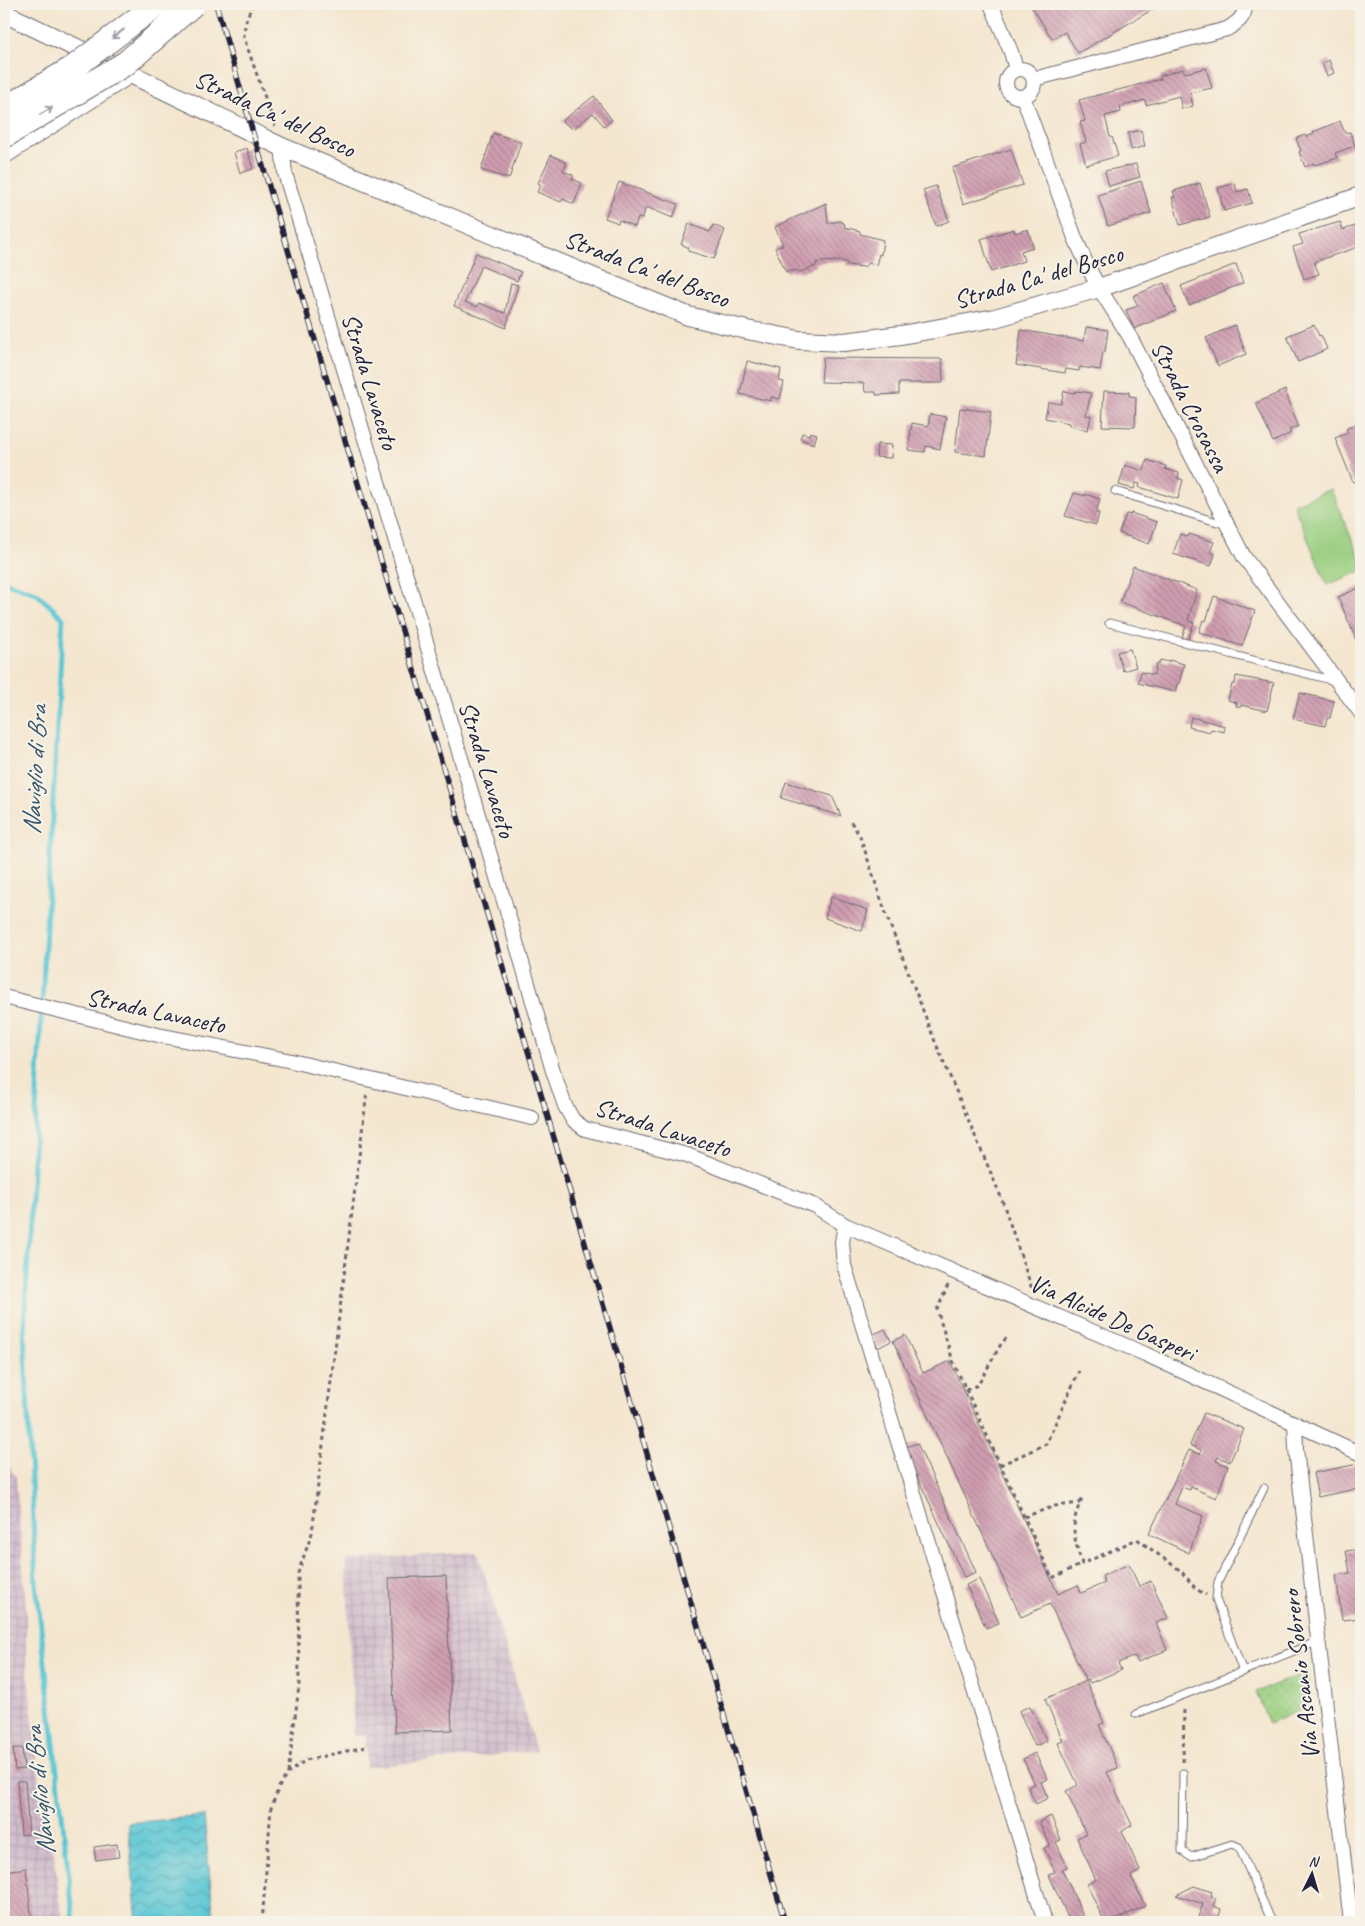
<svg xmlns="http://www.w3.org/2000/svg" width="1365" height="1926" viewBox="0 0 1365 1926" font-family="Caveat,sans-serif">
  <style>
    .industrial { fill: url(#industrial-grid) }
    .green { fill: url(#green-dots); stroke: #5e785d }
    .pitch { fill: #99ce7f; stroke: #5e785d }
    .water { fill: url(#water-waves); stroke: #3e7488 }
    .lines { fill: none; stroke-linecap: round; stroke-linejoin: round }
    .stream { stroke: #5bc7d4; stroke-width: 5 }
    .building { fill: url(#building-back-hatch) }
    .service-casing { stroke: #6c676f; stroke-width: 9 }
    .minor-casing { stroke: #6c676f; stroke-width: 16 }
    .tertiary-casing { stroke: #6c676f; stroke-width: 20 }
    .path { stroke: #6c676f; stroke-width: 3; stroke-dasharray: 4 4; stroke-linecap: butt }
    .service { stroke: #fff; stroke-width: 7 }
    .minor { stroke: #fff; stroke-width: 14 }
    .tertiary { stroke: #fff; stroke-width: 18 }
    .rail-casing { stroke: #22223b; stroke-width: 5.5 }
    .rail { stroke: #f7f3e8; stroke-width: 4; stroke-dasharray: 11; stroke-linecap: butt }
    .trunk-bridge-casing { stroke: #6c676f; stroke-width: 26; stroke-linecap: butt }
    .trunk-bridge { stroke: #fff; stroke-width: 24 }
    .oneway { stroke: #9c9ca7 }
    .labels { text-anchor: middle; stroke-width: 4; stroke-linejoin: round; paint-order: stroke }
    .street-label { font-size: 25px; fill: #22223b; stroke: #f7f3e8 }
    .water-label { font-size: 26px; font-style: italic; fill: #335469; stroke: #f7f3e8 }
  </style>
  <defs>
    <pattern id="industrial-grid" width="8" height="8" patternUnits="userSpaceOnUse" patternTransform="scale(1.25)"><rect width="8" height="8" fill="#d1bdcc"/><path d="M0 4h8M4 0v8" fill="none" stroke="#b3a2b0"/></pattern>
    <pattern id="green-dots" width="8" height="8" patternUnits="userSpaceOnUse" patternTransform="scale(1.25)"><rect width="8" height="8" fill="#99ce7f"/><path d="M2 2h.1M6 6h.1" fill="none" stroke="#84b16f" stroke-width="1.8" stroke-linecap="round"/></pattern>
    <pattern id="water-waves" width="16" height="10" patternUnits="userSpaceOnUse" patternTransform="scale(1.25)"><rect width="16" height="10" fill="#5bc7d4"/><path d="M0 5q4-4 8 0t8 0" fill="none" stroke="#4ba1ad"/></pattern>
    <pattern id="building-back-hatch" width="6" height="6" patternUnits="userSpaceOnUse" patternTransform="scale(1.25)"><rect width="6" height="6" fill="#d09eb1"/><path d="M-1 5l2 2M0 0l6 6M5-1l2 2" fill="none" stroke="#a88091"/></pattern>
  </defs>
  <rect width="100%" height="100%" fill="#f7f3e8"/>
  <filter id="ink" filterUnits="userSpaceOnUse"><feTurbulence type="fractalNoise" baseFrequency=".02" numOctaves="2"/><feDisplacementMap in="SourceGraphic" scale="10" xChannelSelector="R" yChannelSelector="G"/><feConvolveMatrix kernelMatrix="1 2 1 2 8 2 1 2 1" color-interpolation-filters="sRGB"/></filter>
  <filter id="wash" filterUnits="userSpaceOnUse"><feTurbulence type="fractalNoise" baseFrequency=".0096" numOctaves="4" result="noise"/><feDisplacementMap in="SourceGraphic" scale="20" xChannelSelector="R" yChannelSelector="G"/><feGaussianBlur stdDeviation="1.12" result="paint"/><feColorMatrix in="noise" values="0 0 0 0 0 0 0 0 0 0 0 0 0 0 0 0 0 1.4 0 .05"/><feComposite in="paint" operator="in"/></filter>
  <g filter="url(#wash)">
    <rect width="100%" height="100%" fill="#f4e6cf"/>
    <path class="industrial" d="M4,1461H6L16,1477L26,1610V1659L39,1776L49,1819L63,1922H4Z
      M478,1552L536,1751L366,1767V1735L354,1736L346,1560Z"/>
    <path class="green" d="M1307,1672L1311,1705L1269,1724L1256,1692Z"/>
    <path class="pitch" d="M1331,489L1361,561V571L1327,585L1293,504Z"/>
    <path class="water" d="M204,1816L214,1922H137L128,1823Z"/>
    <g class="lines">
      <path class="stream" d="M4,582L36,593L63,618L24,1331L36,1583L74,1922"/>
    </g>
    <g id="blocks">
      <path class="building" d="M1030,4H1162L1078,53L1065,32L1052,39Z
        M1329,60L1334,73L1327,76L1322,63Z
        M1206,68L1212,88L1190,93L1193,106L1182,109L1179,96L1146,105L1145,100L1120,107L1121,112L1105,116L1110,137H1112L1118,156L1086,165L1080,144L1086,142L1080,122L1085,121L1079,100L1161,79L1160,76L1183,69L1185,73Z
        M594,96L612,120L604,126L593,113L573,129L562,121Z
        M1340,121L1345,133L1350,132L1355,146L1335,153L1337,158L1315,165L1314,163L1305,167L1299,152L1301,151L1296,138L1305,135L1306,137L1314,134L1313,132Z
        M1141,130L1145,146L1131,150L1128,133Z
        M493,133L521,142L509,179L481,170Z
        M247,148L253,169L240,173L234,152Z
        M1011,149L1023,185L963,204L952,168Z
        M551,155L567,163L563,171L573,175L572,179L582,183L574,204L563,199L561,202L537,192L541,185L538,183Z
        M1136,164L1140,177L1109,186L1105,171Z
        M1141,181L1151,213L1108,226L1098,195Z
        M619,182L678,204L673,218L646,207L642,219L638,218L635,227L619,220L618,223L605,218Z
        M1200,183L1210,217L1180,225L1172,197H1175L1173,191Z
        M1235,183L1237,192L1248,189L1252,203L1224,211L1218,188Z
        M936,186L949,221L936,226L923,190Z
        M826,203L828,223L840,221L845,224L844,227L860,231V234L883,240L881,255L879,254L876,265L868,263L864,267L847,265L846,262L841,261L821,262L816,263V266L800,272L796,270L791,272L790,270L786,272L775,248L783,245L775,227Z
        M1340,222L1343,230L1361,224V246L1314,262L1319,274L1304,279L1293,247L1303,244L1299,234Z
        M689,224L710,232L713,225L725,230L714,259L688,251L689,248L681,244Z
        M1014,229L1015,233L1028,229L1033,247L1021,251L1024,261L991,272L981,239Z
        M476,253L521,272L517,281L481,266L465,302L477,307L479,303L505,313L511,283L518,285L506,328L454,306Z
        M1236,264L1243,283L1189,305L1181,286Z
        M1164,283L1176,311L1134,329L1126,310L1138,306L1133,296Z
        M1361,283V299L1356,284Z
        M1235,325L1246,354L1218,366L1206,338Z
        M1314,325L1319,336L1321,335L1327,349L1298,362L1287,336Z
        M1086,327L1108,330L1105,352H1103L1100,370L1080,367L1079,371L1066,369L1065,373L1016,365L1021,330L1084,341Z
        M823,358L942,359L943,383H899V394L876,395V392H865L864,383L821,382Z
        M747,361L781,369L779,381L784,382L780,399L771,397V401L740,394Z
        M1285,390L1298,426L1289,430L1291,433L1273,442L1256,403Z
        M1064,391L1075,393L1076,391L1091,393L1086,415L1091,416L1088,430L1069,426V423L1045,418L1048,402L1061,404Z
        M1104,391L1129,392V396L1136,397L1135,427L1102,426Z
        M960,408L991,412L986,456L955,452Z
        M930,414L946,417L940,449L926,446L925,452L908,450L912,423L928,426Z
        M1358,424L1361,430V479L1353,482L1335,438L1348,433L1346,429Z
        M810,432L817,434L814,444L800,439L802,433L809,435Z
        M877,444L892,445L891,458L876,457Z
        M1147,460L1166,466L1165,469L1179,473L1178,478L1183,480L1178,499L1139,487L1140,484L1136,483L1134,489L1119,485L1125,465L1144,471Z
        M1074,493L1085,496V494L1100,499L1096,513H1099L1096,525L1065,516Z
        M1131,513L1157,522L1149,544L1119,533L1126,514L1131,515Z
        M1180,534L1188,537L1189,534L1214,542L1210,552L1215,554L1211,566L1173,554Z
        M1133,566L1197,590L1188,620L1194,623L1188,639L1182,637L1186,626L1120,602Z
        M1361,587V651L1338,597Z
        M1214,596L1255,611L1242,646L1199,632L1203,620L1206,621Z
        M1130,649L1136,667L1123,671L1117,652Z
        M1160,660L1169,662V660L1184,664L1179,684H1177L1175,692L1138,683L1141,672L1154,675L1156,664H1159Z
        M1236,676L1274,683L1267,711L1241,705V707L1236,706L1237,703L1228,700L1232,684H1235Z
        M1300,693L1334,701L1330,718H1327L1325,726L1293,719Z
        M1191,717L1225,726L1224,732L1211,729L1210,732L1189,727Z
        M786,782L832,796L841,816L781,798Z
        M831,897L868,910L862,931L825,918Z
        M885,1329L891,1341L878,1348L872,1335Z
        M905,1335L923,1373L950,1361L1058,1594L1078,1585L1081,1593L1105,1583L1102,1576L1129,1564L1139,1586L1151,1581L1168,1618L1156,1623L1167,1650L1138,1662L1135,1656L1118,1663L1121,1670L1090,1683L1088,1680L1086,1681L1050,1604L1021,1617L893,1341Z
        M1204,1413L1244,1429L1230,1462L1218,1457L1216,1461L1228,1466L1216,1498L1191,1487L1190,1490L1182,1487L1175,1504L1203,1516L1189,1553L1149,1534L1189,1450L1200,1454L1201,1450L1190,1445Z
        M917,1443L976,1572L964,1577L904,1448Z
        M1358,1460L1361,1462V1488L1318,1497L1313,1473L1358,1464Z
        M1361,1549V1618L1342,1620L1336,1575L1350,1573L1346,1551Z
        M446,1576L452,1730L395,1732L389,1578Z
        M979,1579L999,1623L986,1628L966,1585Z
        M1086,1681L1104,1723L1099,1725L1118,1768L1107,1772L1132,1825L1122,1831L1140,1871L1131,1876L1145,1906L1111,1922H1104L1087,1884L1096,1880L1077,1838L1086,1834L1066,1791L1078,1785L1058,1743L1063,1741L1045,1699Z
        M1030,1706L1047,1741L1035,1746L1019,1711Z
        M13,1748H22L24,1769L15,1770Z
        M1035,1753L1048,1779L1041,1782L1048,1798L1036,1804L1028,1787L1035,1784L1023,1759Z
        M17,1781H25L29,1834L21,1835Z
        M1051,1816L1061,1840L1056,1842L1067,1867L1062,1869L1086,1922H1070L1049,1875L1055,1872L1044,1848L1050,1845L1039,1822Z
        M117,1844L119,1857L96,1860L94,1847Z
        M26,1868L32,1922H4V1871Z
        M1194,1886L1212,1892L1211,1896L1216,1898L1213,1906L1221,1909L1218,1920L1224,1922H1196L1203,1904L1176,1895Z"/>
    </g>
  </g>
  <g filter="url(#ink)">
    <use href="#blocks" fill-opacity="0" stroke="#6c676f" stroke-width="1"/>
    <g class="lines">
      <defs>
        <path id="service" d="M1115,491L1227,525
          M1109,623L1335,681
          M1243,1672L1216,1599L1218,1582L1264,1488
          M1136,1714L1319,1641
          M1183,1773L1182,1851L1191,1857L1232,1844L1239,1847L1272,1922"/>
        <path id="minor" d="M991,4L1011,52L1016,69
          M1006 83a14 14 0 1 1 28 0a14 14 0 1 1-28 0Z
          M1034,79L1227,29C1237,23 1246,17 1245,4
          M1023,97L1075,238L1088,267L1099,288L1130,337L1244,557L1361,713
          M282,147L285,173L510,921L553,1071L565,1106L573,1120L585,1129L687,1155L815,1206L845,1225L1145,1354L1361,1454
          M4,157L133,74
          M4,997L158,1035L287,1060L532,1118
          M845,1225L842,1242L844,1265L1045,1922
          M1295,1423L1296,1449L1351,1922"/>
        <path id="tertiary" d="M4,13L282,147L598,279L688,316L747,330L799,340L844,342L901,335L995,318L1099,288L1361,196"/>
      </defs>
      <use href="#service" class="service-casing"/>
      <use href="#minor" class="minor-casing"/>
      <use href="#tertiary" class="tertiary-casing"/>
      <path class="path" d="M254,4C247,14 244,25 244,38L275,126
        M851,822L860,836L887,917L934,1039L1001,1197L1032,1289
        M948,1285L937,1310L953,1361L1052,1578L1082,1564
        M966,1390L978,1385L1001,1344L1007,1337
        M1000,1465L1046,1444L1079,1371
        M1082,1499C1069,1526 1074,1537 1082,1564L1137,1539L1181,1571L1196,1589L1206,1595
        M1024,1517L1055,1506L1080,1503
        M1183,1762L1184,1706
        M288,1773L299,1686L298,1573L312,1533L367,1092
        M262,1922L271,1808L279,1787L288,1773L306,1760L365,1747"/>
      <use href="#service" class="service"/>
      <use href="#minor" class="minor"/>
      <use href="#tertiary" class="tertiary"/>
      <defs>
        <path id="rail" d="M216,4L253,133L549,1121L785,1922"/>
      </defs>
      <use href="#rail" class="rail-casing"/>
      <use href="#rail" class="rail"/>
      <defs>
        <path id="trunk-bridge" d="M4,109L73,68L157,4
          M4,136L126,63L193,4"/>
      </defs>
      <use href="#trunk-bridge" class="trunk-bridge-casing"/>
      <use href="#trunk-bridge" class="trunk-bridge"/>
    </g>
    <defs><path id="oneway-shaft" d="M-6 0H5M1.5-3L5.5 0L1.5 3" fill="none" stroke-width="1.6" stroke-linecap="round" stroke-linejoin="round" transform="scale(1.25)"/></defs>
    <g class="oneway">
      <use href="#oneway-shaft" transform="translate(118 34) rotate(142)"/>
      <use href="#oneway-shaft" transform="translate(46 111) rotate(-31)"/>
    </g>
  </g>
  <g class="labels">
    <g class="street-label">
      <text transform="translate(275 113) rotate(25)" y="9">Strada Ca' del Bosco</text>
      <text transform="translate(647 268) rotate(21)" y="9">Strada Ca' del Bosco</text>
      <text transform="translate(1038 276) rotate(-16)" y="9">Strada Ca' del Bosco</text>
      <text transform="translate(371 381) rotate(73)" y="9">Strada Lavaceto</text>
      <text transform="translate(1191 406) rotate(63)" y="9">Strada Crosassa</text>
      <text transform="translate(488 769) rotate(73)" y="9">Strada Lavaceto</text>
      <text transform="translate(156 1010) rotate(12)" y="9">Strada Lavaceto</text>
      <text transform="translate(663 1127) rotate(18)" y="9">Strada Lavaceto</text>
      <text transform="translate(1113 1317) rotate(24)" y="9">Via Alcide De Gasperi</text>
      <text transform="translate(1300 1675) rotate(-97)" y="9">Via Ascanio Sobrero</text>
    </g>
    <g class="water-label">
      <text transform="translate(34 770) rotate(-87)" y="9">Naviglio di Bra</text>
      <text transform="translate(39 1791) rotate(-96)" y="9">Naviglio di Bra</text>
    </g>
  </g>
  <rect width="1365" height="1926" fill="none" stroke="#f7f3e8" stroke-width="20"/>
  <g transform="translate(1312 1874) rotate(5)" stroke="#f7f3e8" stroke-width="4" paint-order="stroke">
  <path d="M0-4L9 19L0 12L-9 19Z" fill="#22223b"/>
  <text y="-8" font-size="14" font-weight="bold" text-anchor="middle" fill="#22223b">N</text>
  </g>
</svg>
